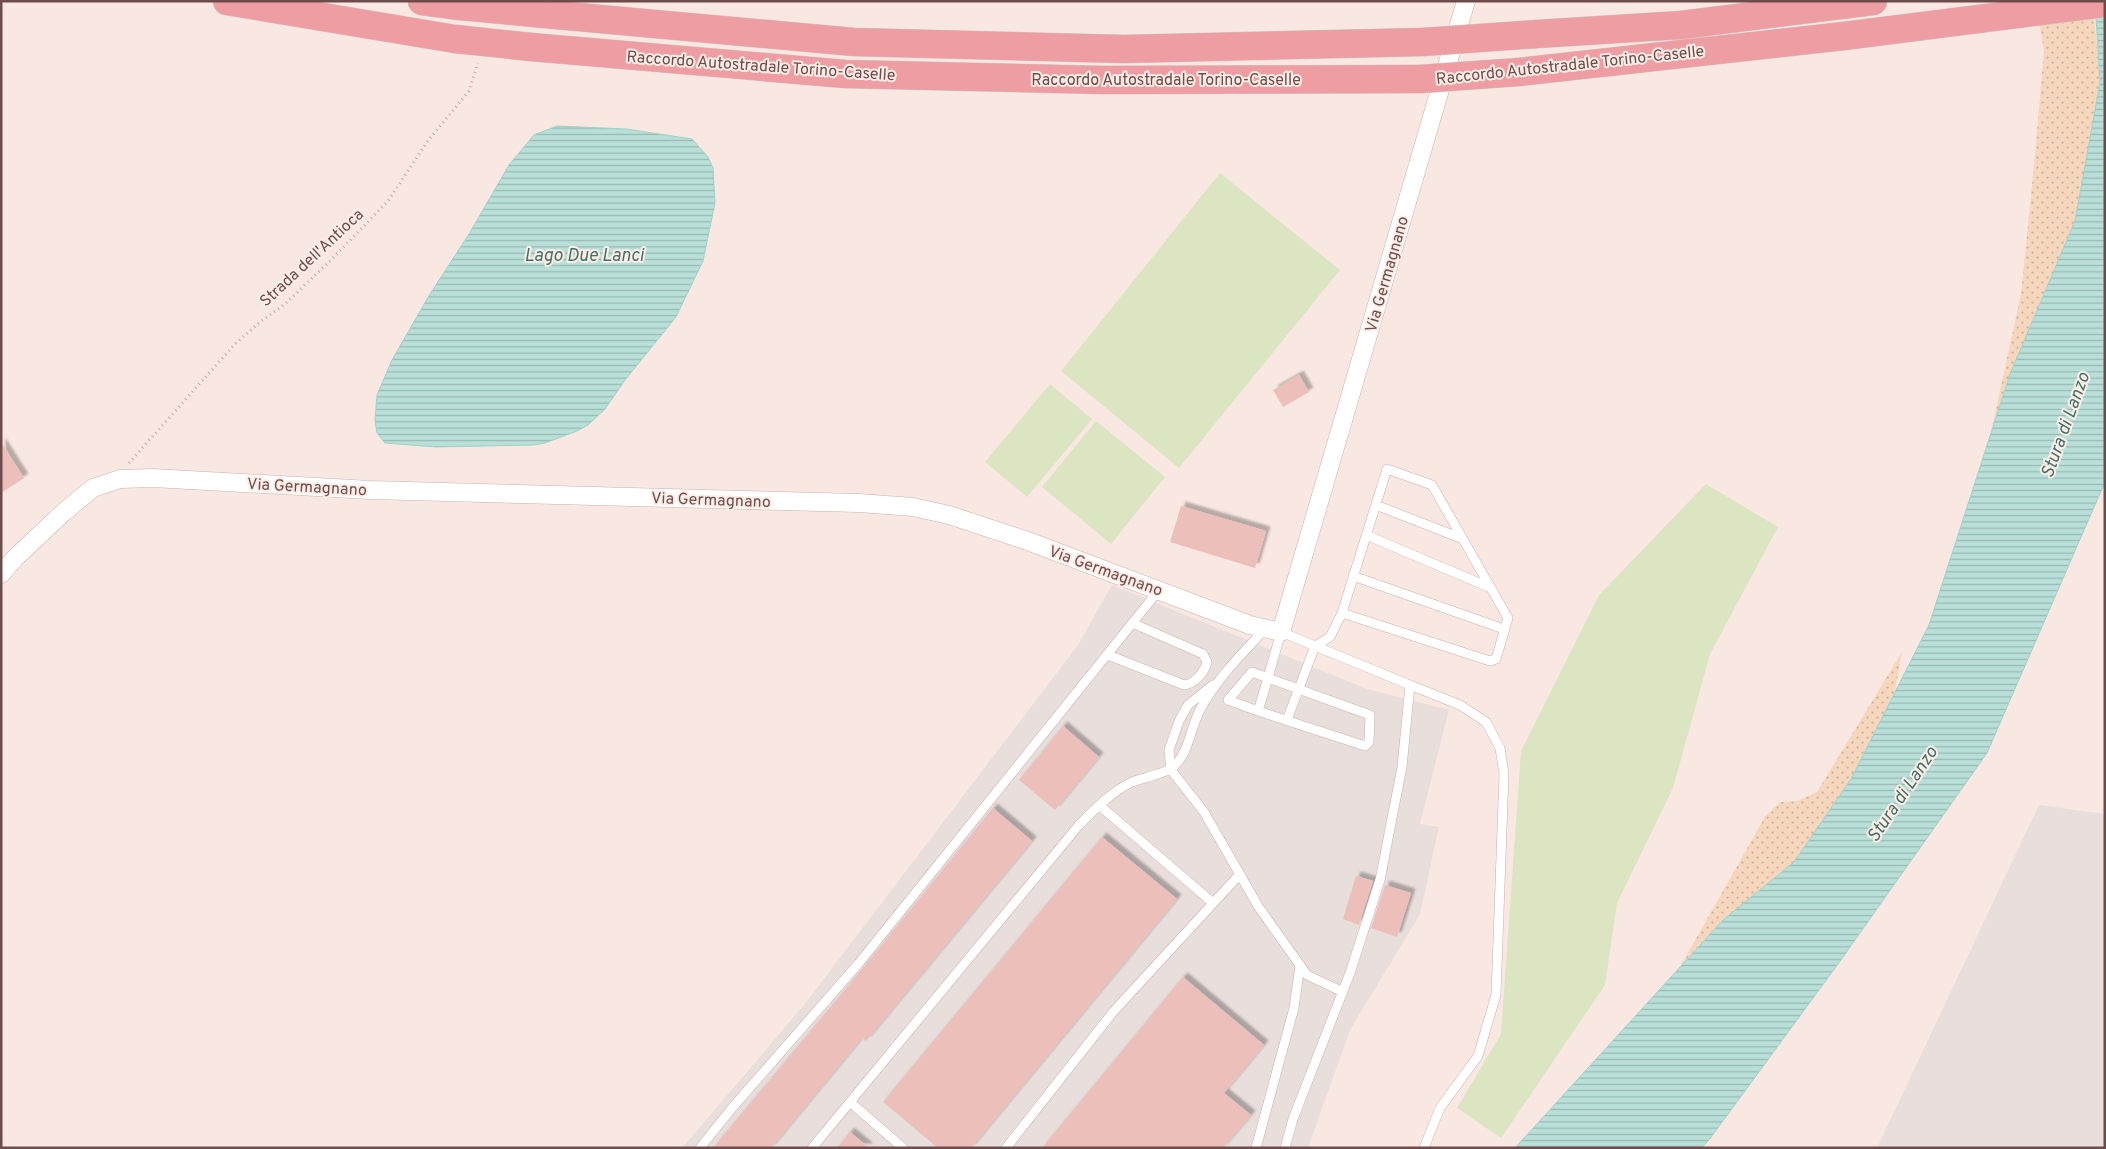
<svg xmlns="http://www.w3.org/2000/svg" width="2106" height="1149" viewBox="0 0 2106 1149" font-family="Overpass,sans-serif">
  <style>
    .industrial { fill: #e8dedc }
    .sand { fill: url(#sand-dots) }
    .garden { fill: #dbe5c1 }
    .water { fill: url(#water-rules); stroke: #9fd1c8 }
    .building { fill: #ecbfbb; filter: url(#shadow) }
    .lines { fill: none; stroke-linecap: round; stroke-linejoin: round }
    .lane-casing { stroke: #cab0ac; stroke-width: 10 }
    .street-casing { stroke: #cab0ac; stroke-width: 19 }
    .highway-casing { stroke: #d3c9c9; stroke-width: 29 }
    .path { stroke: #d0a29f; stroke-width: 3; stroke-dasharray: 1 4; stroke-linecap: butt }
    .lane { stroke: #fff; stroke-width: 9 }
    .street { stroke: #fff; stroke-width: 18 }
    .highway { stroke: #ee9da2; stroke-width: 28 }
    .highway-bridge-casing { stroke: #d3c9c9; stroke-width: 29; stroke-linecap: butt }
    .highway-bridge { stroke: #ee9da2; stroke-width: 28 }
    .labels { text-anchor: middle; stroke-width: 4; stroke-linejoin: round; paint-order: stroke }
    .street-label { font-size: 16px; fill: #6d4c4b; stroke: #fdede6 }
    .water-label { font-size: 18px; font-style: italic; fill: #41726a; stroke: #fdede6 }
  </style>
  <defs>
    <pattern id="sand-dots" width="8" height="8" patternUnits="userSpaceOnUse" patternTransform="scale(1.25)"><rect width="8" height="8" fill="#f6d7be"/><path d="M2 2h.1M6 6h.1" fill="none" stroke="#cbb19c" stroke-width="1.8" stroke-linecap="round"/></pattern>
    <pattern id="water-rules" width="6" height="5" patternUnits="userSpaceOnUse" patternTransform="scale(1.25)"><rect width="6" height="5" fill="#b8e0d9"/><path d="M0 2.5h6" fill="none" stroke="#9ab8b2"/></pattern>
    <filter id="shadow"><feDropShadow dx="4.5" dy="-4.5" stdDeviation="1" flood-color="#0004"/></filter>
  </defs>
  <rect width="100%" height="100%" fill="#f9e8e1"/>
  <path class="industrial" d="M1112,585L1367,689L1449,710L1420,824L1439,827L1420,914L1350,1030L1308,1148H682L804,1005L1078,645Z
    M2039,805L2105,814V1148H1877Z"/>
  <path class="sand" d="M2035,1H2093L2100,83L2075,221L2010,374L1991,432L2021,294L2035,155L2044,50Z
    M1902,652L1895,691L1851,779L1794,862L1723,920L1681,965L1766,815L1781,802L1797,801L1817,792Z"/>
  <path class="garden" d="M1220,173L1340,270L1179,468L1061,371Z
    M1050,384L1092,419L1027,497L985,462Z
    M1096,421L1165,477L1111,544L1042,487Z
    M1706,484L1778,527L1710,654L1673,788L1617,903L1605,985L1501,1138L1457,1108L1501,1034L1521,751L1599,595Z"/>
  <path class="water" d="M2095,1H2105V482L1987,753L1838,964L1709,1140L1701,1148H1515L1723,920L1794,862L1851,779L1929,625L2010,374L2075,221L2100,83Z
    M557,126L626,129L692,139L708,157L713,168L715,203L703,261L676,317L625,380L605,409L588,425L577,431L545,443L533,445L437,447L385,443L377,433L375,420L377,395L392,360L430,294L469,234L509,165L534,135Z"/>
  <path class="building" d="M1299,375L1309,392L1283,407L1273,390Z
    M1,442L24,478L1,493Z
    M1181,506L1266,531L1255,568L1170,542Z
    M1063,726L1099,757L1055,810L1019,780Z
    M993,808L1032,841L866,1041L862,1038L771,1148H713L864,967Z
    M1102,837L1177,899L971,1148H938L883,1102Z
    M1356,876L1373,881L1359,925L1343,919Z
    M1385,885L1411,893L1397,937L1371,928Z
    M1183,977L1264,1045L1224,1093L1251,1115L1223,1148H1042Z
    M850,1132L869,1148H837Z"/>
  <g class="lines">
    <defs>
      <path id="lane" d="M1376,505L1463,539
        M1366,535L1491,588
        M1353,576L1504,629
        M1108,655L1184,685C1194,684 1205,672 1207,662L1203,654L1132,623
        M1268,678L1370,715L1369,742L1365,746L1258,711Z
        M1213,685L1188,705L1179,721L1169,750L1171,770L1204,812L1258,906L1307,975L1343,992
        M1410,685L1460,705L1486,722L1500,748L1504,774L1496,995L1478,1056L1440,1108L1424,1148
        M1258,711L1228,700L1252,672L1268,678L1281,632L1410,685L1402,767L1380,880L1350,973L1293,1119L1285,1148
        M1287,720L1315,646L1330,637L1342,613L1387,469L1432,485L1508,618L1496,659L1490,661L1342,613
        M1099,805L1213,903
        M700,1148L732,1108L859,963L1159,590
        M812,1148L850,1102
        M903,1148L850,1102L1079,825C1095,809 1111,792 1132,782C1140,779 1168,772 1172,768C1190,753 1190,727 1201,708C1218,677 1243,653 1266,628
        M1006,1148L1113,1012L1240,874
        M1256,1148L1294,1008L1300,965"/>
      <path id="street" d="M1,574L15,558L64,512L93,488L120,479L153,478L370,490L859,503L913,507L949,515L1025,540L1250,625L1281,632L1466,1"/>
      <path id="highway" d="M227,1L455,39
        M422,1L460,6
        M534,13L854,42L1124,49L1423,42
        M1537,34L1681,25L1873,1
        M531,47L845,74L1103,80L1420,79
        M1519,72L1844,36L2105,3"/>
    </defs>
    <use href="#lane" class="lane-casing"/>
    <use href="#street" class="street-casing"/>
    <use href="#highway" class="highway-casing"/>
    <path class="path" d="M129,463L235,344L260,322L285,304L333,258L388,201L427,142L469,91L478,63"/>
    <use href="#lane" class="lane"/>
    <use href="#street" class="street"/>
    <use href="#highway" class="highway"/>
    <defs>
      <path id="highway-bridge" d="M460,6L534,13
        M455,39L531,47
        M1423,42L1537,34
        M1420,79L1519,72"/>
    </defs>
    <use href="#highway-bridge" class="highway-bridge-casing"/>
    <use href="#highway-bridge" class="highway-bridge"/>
  </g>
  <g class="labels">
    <g class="street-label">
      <text transform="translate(1570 64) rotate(-6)" y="6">Raccordo Autostradale Torino-Caselle</text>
      <text transform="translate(761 65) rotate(4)" y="6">Raccordo Autostradale Torino-Caselle</text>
      <text x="1166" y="85">Raccordo Autostradale Torino-Caselle</text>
      <text transform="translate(311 257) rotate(-43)" y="6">Strada dell'Antioca</text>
      <text transform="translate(1386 274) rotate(-74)" y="6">Via Germagnano</text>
      <text transform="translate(307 486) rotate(3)" y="6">Via Germagnano</text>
      <text transform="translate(711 499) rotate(2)" y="6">Via Germagnano</text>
      <text transform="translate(1106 570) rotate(20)" y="6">Via Germagnano</text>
    </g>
    <g class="water-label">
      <text x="584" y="261">Lago Due Lanci</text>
      <text transform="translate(2065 425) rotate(-70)" y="6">Stura di Lanzo</text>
      <text transform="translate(1902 794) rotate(-56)" y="6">Stura di Lanzo</text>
    </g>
  </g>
  <rect width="2106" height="1149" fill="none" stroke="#6d4c4b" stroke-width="5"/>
</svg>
